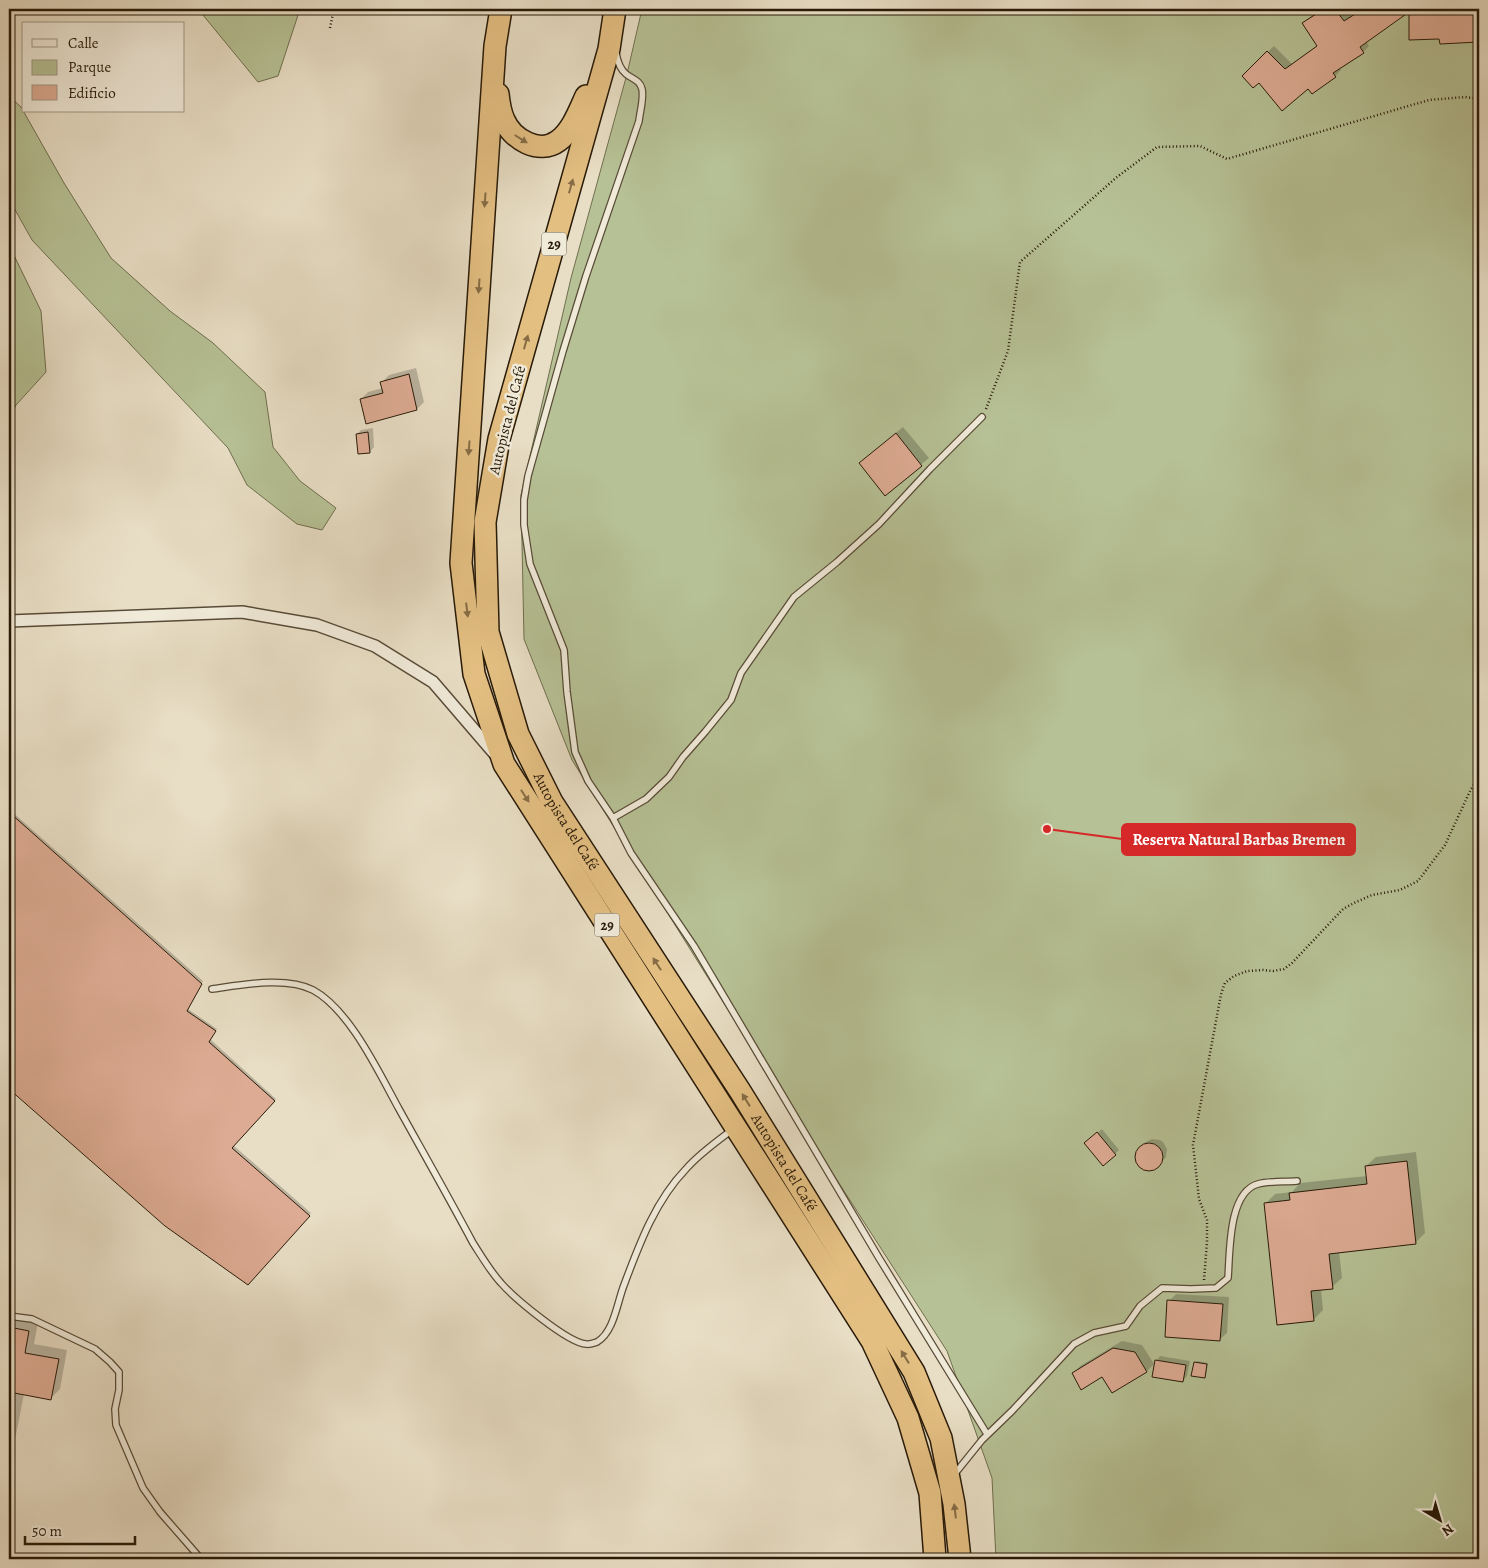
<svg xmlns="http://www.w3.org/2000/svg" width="1488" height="1568" viewBox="0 0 1488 1568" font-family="Alegreya,serif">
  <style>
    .green { fill: #b6c195; stroke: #6f6e4e }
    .shadow { fill: #0003 }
    .building { fill: #ddab93; stroke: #281a08 }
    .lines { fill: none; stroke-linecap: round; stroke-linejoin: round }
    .lane-casing { stroke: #584b37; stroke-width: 8 }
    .street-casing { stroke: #584b37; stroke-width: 14 }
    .highway-casing { stroke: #281a08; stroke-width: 24 }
    .path { stroke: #281a08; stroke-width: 2.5; stroke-dasharray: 1 2.5; stroke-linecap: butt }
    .lane { stroke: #f0ead9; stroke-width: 5.5 }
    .street { stroke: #f0ead9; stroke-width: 11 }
    .highway { stroke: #e4bf82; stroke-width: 21 }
    .oneway { fill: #866c45 }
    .labels { text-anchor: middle; stroke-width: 5; stroke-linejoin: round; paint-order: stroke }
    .shield { fill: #f0ead9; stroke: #645847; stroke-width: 1 }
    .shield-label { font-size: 14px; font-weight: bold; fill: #281a08 }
    .street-label { font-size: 15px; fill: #281a08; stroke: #f0ead9 }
    .leader { fill: none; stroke: #d62828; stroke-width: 2 }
    .callout-dot { fill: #d62828; stroke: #f0ead9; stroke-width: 2 }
    .callout { fill: #d62828; stroke: #d62828; stroke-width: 2 }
    .callout-label { font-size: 16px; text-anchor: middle; font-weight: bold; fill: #fff }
  </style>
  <rect width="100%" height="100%" fill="#e8dec5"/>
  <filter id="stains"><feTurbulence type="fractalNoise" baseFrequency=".004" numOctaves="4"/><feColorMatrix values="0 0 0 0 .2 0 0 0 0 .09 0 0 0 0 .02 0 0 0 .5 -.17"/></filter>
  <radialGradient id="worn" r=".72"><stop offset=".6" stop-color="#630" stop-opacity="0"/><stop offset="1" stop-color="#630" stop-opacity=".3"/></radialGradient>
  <path class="green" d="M198,9H300L278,76L258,82Z
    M642,9H1479V1559H996L992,1478L947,1351L750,1045L572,760L524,639L521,495L571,278L627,74Z
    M9,96L21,107L64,183L111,258L170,311L213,343L265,392L273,447L300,481L336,508L322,530L297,524L247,485L228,448L32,240L9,199Z
    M9,245L41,311L46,372L16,405L9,418Z"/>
  <path class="shadow" d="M1322,9H1345L1350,16L1362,9H1432L1439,32L1410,10L1366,41L1369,46L1363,52L1340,68L1341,70L1335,76L1308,87L1259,81L1243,76L1274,46L1292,64L1318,45L1304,23L1310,17Z
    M1440,9H1479V41L1443,43Z
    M416,368L424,402L417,409L367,422L361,399L368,392L383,388L382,382L389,375Z
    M903,427L929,458L886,494L868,456Z
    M373,428L374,447L370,452L357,434L361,430Z
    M9,809L203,981L188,1009L217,1029L210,1039L276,1099L233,1145L311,1213L248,1283L165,1225L9,1088Z
    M1102,1129L1119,1150L1115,1154L1090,1139Z
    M1152,1139L1160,1140L1163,1142L1167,1149L1166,1157L1155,1169L1145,1170L1141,1168L1136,1160L1137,1152L1144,1143Z
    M1416,1152L1425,1233L1415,1243L1339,1251L1342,1278L1332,1287L1321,1289L1323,1310L1313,1320L1265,1204L1275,1194L1292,1192L1300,1183L1367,1176L1366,1166L1376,1157Z
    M1176,1294L1229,1297L1227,1333L1219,1340L1169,1301Z
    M9,1316L38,1322L34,1344L67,1350L60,1389L50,1399L24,1394L9,1470Z
    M1122,1341L1142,1345L1154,1364L1147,1371L1112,1391L1103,1375L1073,1373L1080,1366Z
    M1160,1356L1190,1361L1187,1376L1183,1381L1156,1361Z
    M1197,1361L1208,1363L1206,1375L1204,1377L1195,1363Z"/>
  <path class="building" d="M1324,9H1335L1344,21L1363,9H1414L1412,10L1479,9V42L1440,44L1439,39L1409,40V12L1360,47L1364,53L1333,73L1336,77L1312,94L1308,89L1282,111L1259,83L1253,88L1242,76L1267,51L1285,69L1317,46L1302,23Z
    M409,374L417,410L366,424L360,399L383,393L380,382Z
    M368,432L370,453L358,454L356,434Z
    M896,433L922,466L885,496L859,463Z
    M9,812L202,984L187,1011L216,1031L209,1042L275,1101L232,1148L310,1216L248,1285L165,1226L9,1089Z
    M1097,1132L1116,1155L1103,1166L1084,1143Z
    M1135 1157a14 14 0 1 1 28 0a14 14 0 1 1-28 0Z
    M1407,1161L1416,1244L1329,1254L1333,1289L1311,1291L1314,1321L1277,1325L1264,1203L1290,1200L1289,1193L1367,1184L1365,1166Z
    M1167,1300L1223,1304L1220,1341L1165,1337Z
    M9,1327L29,1331L25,1353L59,1359L51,1400L9,1392Z
    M1113,1348L1135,1352L1147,1372L1112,1393L1102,1377L1081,1390L1072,1373Z
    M1155,1360L1186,1365L1183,1382L1152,1377Z
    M1194,1362L1207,1364L1205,1378L1191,1376Z"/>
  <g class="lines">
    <defs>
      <path id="lane" d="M616,53C617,59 620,69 626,74C632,79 640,80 642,89C644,99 640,111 639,121L586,276L563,351L528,476L524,500V525L530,564L564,650L567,692L575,752L588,781L613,818L631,853L694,946L879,1258L987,1434
        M613,818L646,799L669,777L683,757L705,732L731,700L741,673L794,597L837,562L879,524L930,469L982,417
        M212,989C241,985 286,976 313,990C350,1010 379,1073 399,1109C424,1154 449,1198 473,1243C482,1257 490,1271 501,1283C514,1298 568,1343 586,1344C589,1345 594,1343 597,1342C614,1332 617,1303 624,1285C639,1245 655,1201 686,1169C699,1154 716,1142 732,1130
        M9,1316L32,1319L95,1349L110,1362L119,1372V1390L115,1409L116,1425L143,1488L160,1512L201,1559
        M953,1476L982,1440L1012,1411L1074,1344L1094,1333L1126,1326L1140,1306L1162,1288L1191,1289L1216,1288L1228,1278C1230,1253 1228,1192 1258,1184C1270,1181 1285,1182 1297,1181"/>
      <path id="street" d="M9,621L242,612L317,625L375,646L433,682L494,753"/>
      <g id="highway">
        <path d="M501,9L495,46L461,563L474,674L504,764L872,1341L908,1418L930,1493L935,1559"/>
        <path id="s1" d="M615,9L609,49L499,439L485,522L488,632L518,734L552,802L740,1091L914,1372L941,1438L954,1504L960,1559"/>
        <path d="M498,94C499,103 500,112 504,120C512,139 539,155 558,141C572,131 579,111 586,96"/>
      </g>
    </defs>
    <use href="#lane" class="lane-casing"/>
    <use href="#street" class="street-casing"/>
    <use href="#highway" class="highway-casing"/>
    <path class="path" d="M330,28L334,9
      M986,409L1008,351L1020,262L1117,177L1157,147L1200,146L1227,159L1429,100L1465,97L1479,99
      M1204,1280L1207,1242V1220L1199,1199L1193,1145L1221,994L1225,983L1234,976L1247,971L1263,970L1273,971L1284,969L1292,963L1343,909L1354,903L1372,895L1400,890L1418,881L1445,845L1471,789L1479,778"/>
    <use href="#lane" class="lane"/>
    <use href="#street" class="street"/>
    <use href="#highway" class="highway"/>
  </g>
  <defs><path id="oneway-solid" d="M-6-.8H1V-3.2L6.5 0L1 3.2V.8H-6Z" transform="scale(1.25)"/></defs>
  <g class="oneway">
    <use href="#oneway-solid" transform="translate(521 139) rotate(32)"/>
    <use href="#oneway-solid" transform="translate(571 186) rotate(-74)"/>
    <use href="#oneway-solid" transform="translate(485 200) rotate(94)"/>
    <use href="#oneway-solid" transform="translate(479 286) rotate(94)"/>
    <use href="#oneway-solid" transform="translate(526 342) rotate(-74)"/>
    <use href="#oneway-solid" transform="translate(469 448) rotate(94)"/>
    <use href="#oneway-solid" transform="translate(467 610) rotate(83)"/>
    <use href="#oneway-solid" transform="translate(525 796) rotate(57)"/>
    <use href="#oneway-solid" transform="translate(657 964) rotate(-123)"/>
    <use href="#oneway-solid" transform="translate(746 1100) rotate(-122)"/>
    <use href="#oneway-solid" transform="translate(905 1357) rotate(-122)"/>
    <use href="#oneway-solid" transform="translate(955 1511) rotate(-97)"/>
  </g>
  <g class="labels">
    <g class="shield">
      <rect x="541.5" y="232.5" width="25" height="23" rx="4"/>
      <rect x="594.5" y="913.5" width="25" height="23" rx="4"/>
    </g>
    <g class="shield-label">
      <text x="554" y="249">29</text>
      <text x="607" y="930">29</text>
    </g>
    <g class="street-label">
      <text transform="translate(507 420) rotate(-76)" y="5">Autopista del Café</text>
      <text dy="5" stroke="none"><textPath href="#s1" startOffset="846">Autopista del Café</textPath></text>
      <text dy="5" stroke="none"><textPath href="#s1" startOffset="1251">Autopista del Café</textPath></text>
    </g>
  </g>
  <path class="leader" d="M1047 829L1122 839"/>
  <circle class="callout-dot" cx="1047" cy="829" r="5"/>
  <rect class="callout" x="1122" y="824" width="233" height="31" rx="5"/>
  <g class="callout-label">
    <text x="1239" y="845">Reserva Natural Barbas Bremen</text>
  </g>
  <rect width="1488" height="1568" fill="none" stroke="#e8dec5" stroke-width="30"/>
  <rect x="10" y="10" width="1468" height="1548" fill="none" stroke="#281a08" stroke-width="2.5"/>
  <rect x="15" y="15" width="1458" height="1538" fill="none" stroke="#281a08"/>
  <rect x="22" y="22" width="162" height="90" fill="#f0ead9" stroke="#a09785"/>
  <rect x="32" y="39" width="25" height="8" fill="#f0ead9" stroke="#a09785"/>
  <text x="68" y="48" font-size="15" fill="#281a08">Calle</text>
  <rect x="32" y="60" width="25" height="15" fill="#b6c195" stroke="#a09785"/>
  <text x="68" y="72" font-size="15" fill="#281a08">Parque</text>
  <rect x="32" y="85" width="25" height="15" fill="#ddab93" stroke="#a09785"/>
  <text x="68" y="98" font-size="15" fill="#281a08">Edificio</text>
  <g transform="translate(1440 1520) rotate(142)" stroke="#f0ead9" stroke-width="4" paint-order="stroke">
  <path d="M0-4L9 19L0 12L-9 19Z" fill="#281a08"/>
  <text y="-8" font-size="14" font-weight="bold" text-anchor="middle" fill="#281a08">N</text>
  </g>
  <path d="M25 1536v8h110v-8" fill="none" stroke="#281a08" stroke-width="2.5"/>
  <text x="32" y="1536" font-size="15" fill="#281a08" stroke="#f0ead9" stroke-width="4" paint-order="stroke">50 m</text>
  <rect width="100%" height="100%" filter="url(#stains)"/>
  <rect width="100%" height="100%" fill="url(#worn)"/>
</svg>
